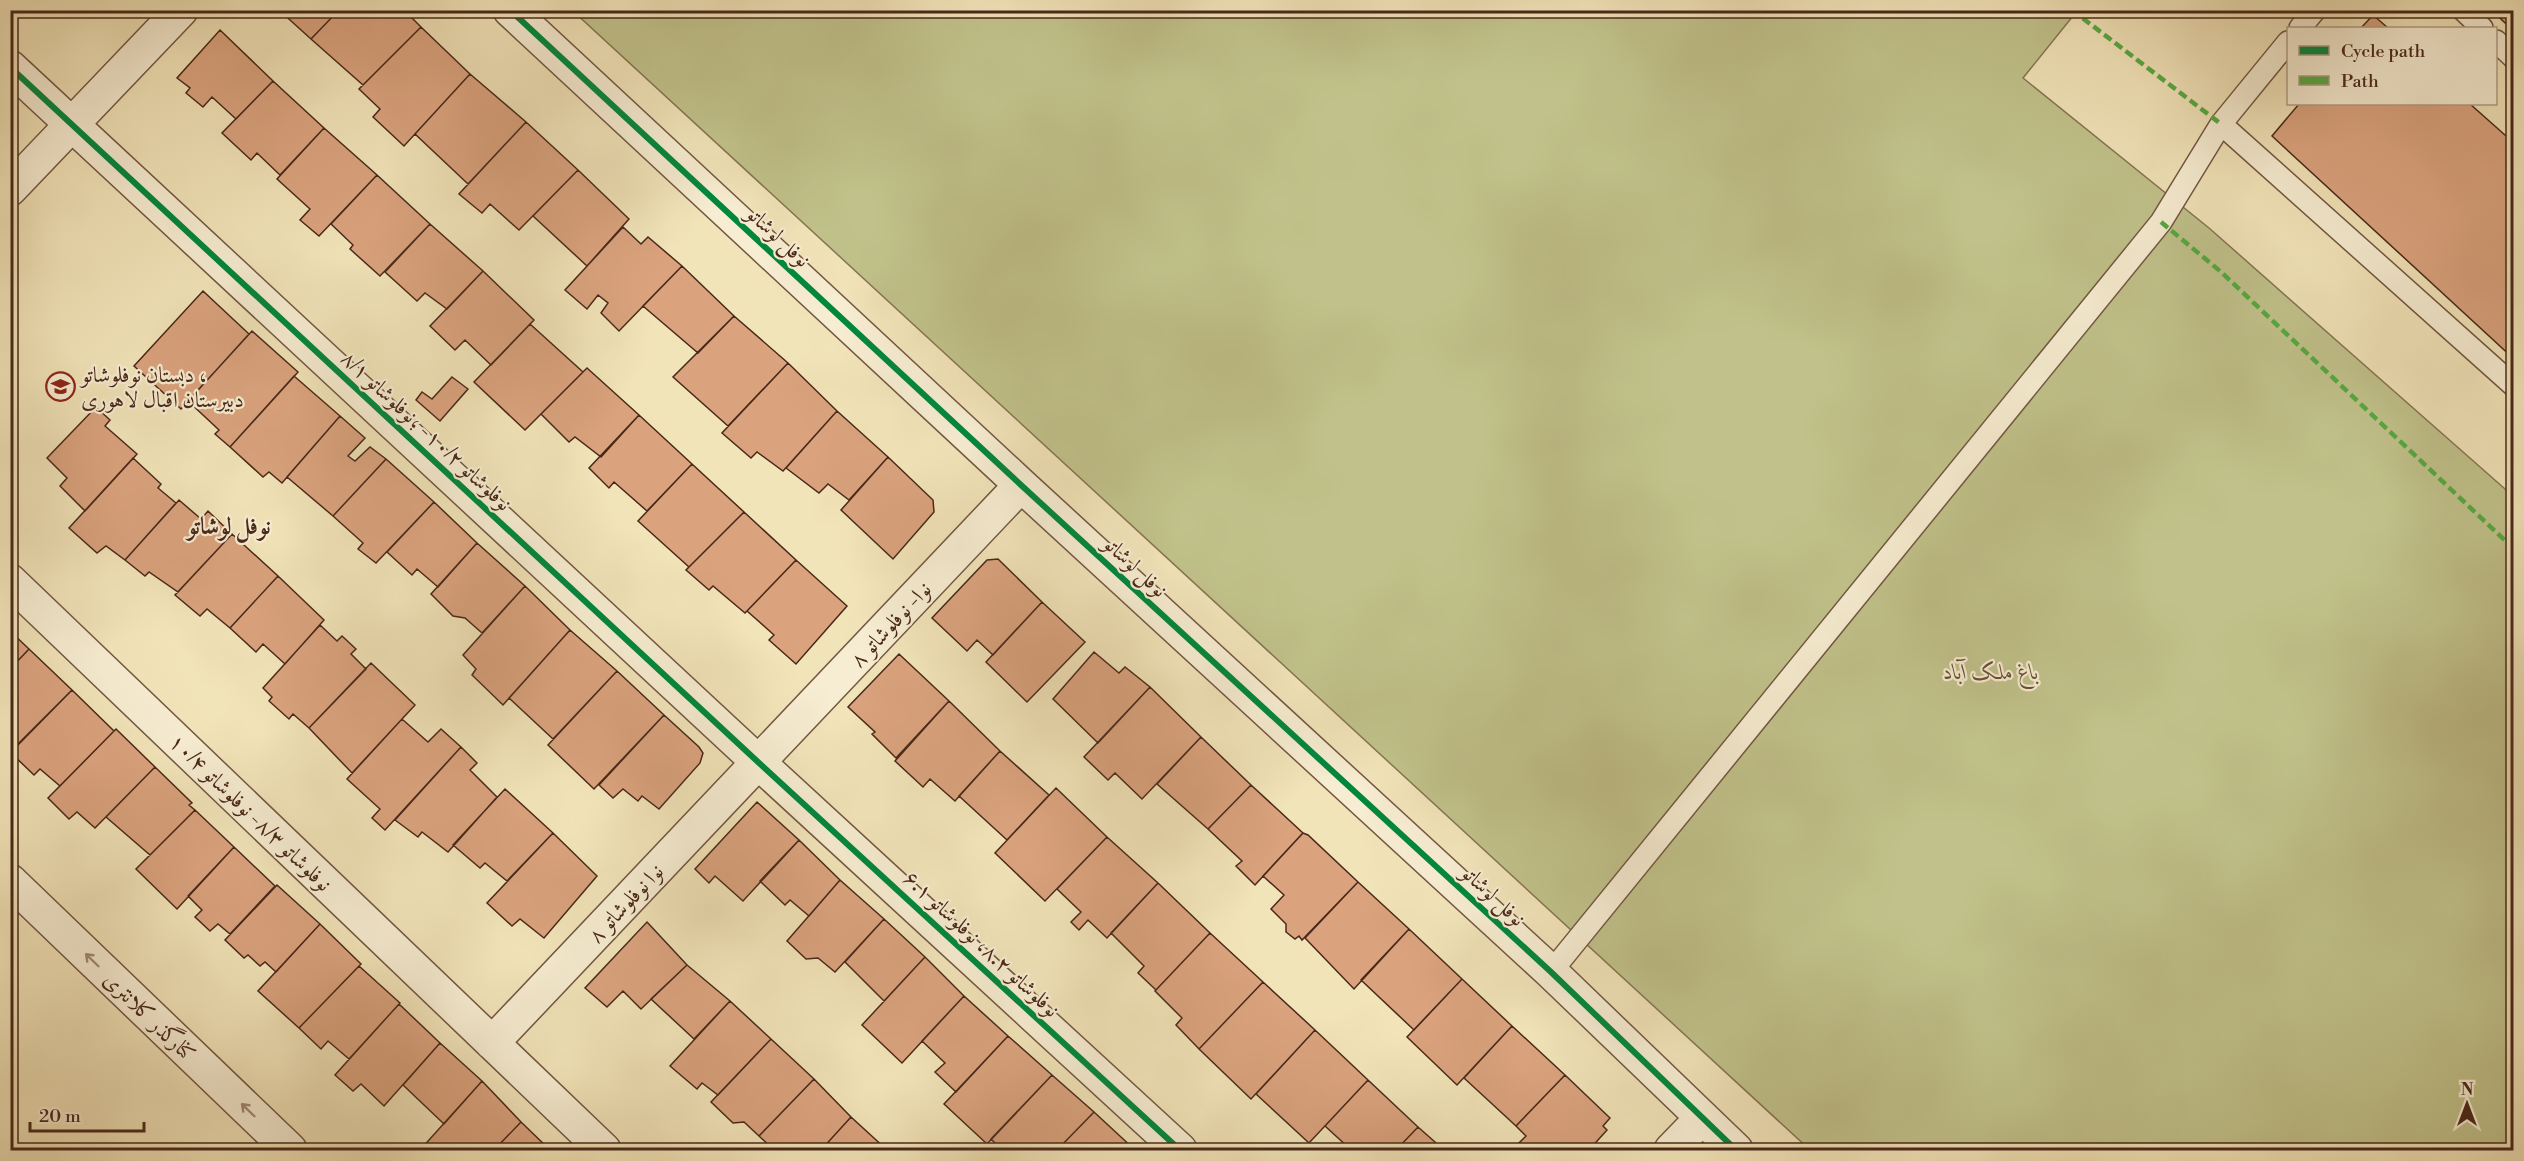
<svg xmlns="http://www.w3.org/2000/svg" width="2524" height="1161" viewBox="0 0 2524 1161" font-family="'Libre Bodoni',Amiri,serif">
  <style>
    .green { fill: #c1c28b; stroke: #857552; stroke-width: 1.5 }
    .building { fill: #daa37e; stroke: #49281a; stroke-width: 1.5 }
    .lines { fill: none; stroke-linecap: round; stroke-linejoin: round }
    .service-casing { stroke: #735742; stroke-width: 24 }
    .minor-casing { stroke: #735742; stroke-width: 36 }
    .service { stroke: #f7edd2; stroke-width: 21 }
    .minor { stroke: #f7edd2; stroke-width: 33 }
    .quiet { stroke: #56aa42; stroke-width: 4.5; stroke-dasharray: 9 4.5; stroke-linecap: butt }
    .cycleway-casing { stroke: #f7edd2; stroke-width: 10 }
    .cycleway { stroke: #00873e; stroke-width: 6 }
    .oneway { stroke: #a08a76 }
    .labels { text-anchor: middle; stroke-width: 4.5; stroke-linejoin: round; paint-order: stroke }
    .street-label { font-size: 22px; fill: #49281a; stroke: #f7edd2 }
    .poi-label { font-size: 22px; fill: #49281a; stroke: #f7edd2; text-anchor: start }
    .park-label { font-size: 22px; font-style: italic; fill: #674e36; stroke: #f7edd2 }
    .neighbourhood-label { font-size: 24px; font-weight: bold; fill: #49281a; stroke: #f7edd2 }
  </style>
  <rect width="100%" height="100%" fill="#f2e4b9"/>
  <filter id="stains"><feTurbulence type="fractalNoise" baseFrequency=".00333" numOctaves="4"/><feColorMatrix values="0 0 0 0 .2 0 0 0 0 .09 0 0 0 0 .02 0 0 0 .5 -.17"/></filter>
  <radialGradient id="worn" r=".72"><stop offset=".6" stop-color="#630" stop-opacity="0"/><stop offset="1" stop-color="#630" stop-opacity=".3"/></radialGradient>
  <path class="green" d="M573,11H2077L2023,78L2209,228L2513,496V1150H1810Z"/>
  <path class="building" d="M279,10H339L311,39Z
    M339,10H404L421,27L363,85L311,39Z
    M2491,10H2514V31Z
    M2373,15L2388,28H2361Z
    M421,27L470,74L404,146L373,117L380,109L359,89Z
    M220,30L273,81L236,119L212,97L203,107L186,93L190,88L177,78Z
    M470,74L526,122L468,184L415,134Z
    M273,81L324,128L280,175L257,153L251,160L222,133Z
    M2299,104H2470L2514,143V359L2272,136Z
    M526,122L578,170L519,230L490,204L482,213L459,194Z
    M324,128L377,175L319,236L300,220L310,209L277,179Z
    M578,170L629,219L587,266L533,216Z
    M377,175L430,224L380,276L350,249L353,245L331,224Z
    M430,224L483,271L447,309L425,293L417,301L385,272Z
    M623,227L641,244L648,237L682,266L619,331L601,313L608,303L598,295L587,309L565,290Z
    M682,266L734,316L698,353L643,306Z
    M483,271L534,320L491,365L465,340L455,350L430,326Z
    M203,291L249,334L181,409L134,366Z
    M734,316L788,363L728,426L673,377Z
    M530,324L583,372L525,430L474,382Z
    M252,331L298,372L230,447L215,434L219,430L188,401Z
    M788,363L837,411L783,471L757,452L751,458L722,433Z
    M587,368L639,415L601,457L575,437L569,442L541,414Z
    M294,376L340,416L282,483L269,472L263,477L230,447Z
    M452,377L468,389L440,421L416,400L422,392L432,399Z
    M96,407L110,420L105,426L137,454L85,511L60,486L67,478L47,458Z
    M837,411L888,457L849,500L828,484L819,493L786,468Z
    M639,415L692,464L647,511L614,482L609,488L589,468Z
    M340,416L365,438L348,456L355,461L370,447L386,459L333,516L287,477Z
    M888,457L933,500L934,512L893,559L841,510Z
    M133,458L161,484L158,488L176,503L125,560L106,546L97,553L69,528Z
    M386,459L434,502L376,563L358,549L363,543L333,516Z
    M692,464L744,512L689,567L638,521Z
    M179,500L201,519L208,511L232,534L178,592L149,572L145,576L125,560Z
    M434,502L477,543L438,587L417,569L412,575L387,552Z
    M744,512L796,560L745,613L713,586L709,590L686,570Z
    M232,534L278,576L230,628L207,609L200,616L175,595Z
    M477,543L525,586L482,633L465,618L453,616L431,594Z
    M998,559L1042,602L993,655L977,640L967,651L932,618L987,560Z
    M796,560L847,606L796,664L769,640L774,635L747,611Z
    M278,576L324,620L285,664L263,644L256,652L230,628Z
    M525,586L570,630L503,705L472,675L476,669L463,655Z
    M1042,602L1085,642L1027,702L986,662Z
    M320,625L337,641L342,636L356,649L351,654L366,669L309,728L293,714L289,719L269,701L272,697L263,688Z
    M570,630L617,671L553,739L509,698Z
    M10,631L29,649L10,669Z
    M29,649L72,690L17,746L10,740V669Z
    M1094,652L1119,673L1125,667L1150,687L1098,743L1053,699Z
    M899,654L949,701L896,758L872,734L875,732L848,707Z
    M371,663L415,705L352,773L309,728Z
    M617,671L664,715L594,789L548,745Z
    M1150,687L1201,737L1142,799L1115,773L1108,780L1084,757Z
    M72,690L114,731L60,786L40,769L34,775L10,752Z
    M949,701L1000,751L955,801L930,779L923,787L895,761Z
    M664,715L699,747L703,753L700,763L659,809L642,796L638,801L623,789L613,798L599,785Z
    M402,719L428,742L441,729L461,747L385,830L372,818L380,809L347,779Z
    M116,729L155,767L95,828L77,812L69,819L48,798Z
    M1201,737L1251,785L1208,829L1157,784Z
    M461,747L477,763L470,770L497,797L448,852L422,832L418,837L395,820Z
    M1000,751L1049,795L1007,840L959,796Z
    M155,767L192,803L189,805L195,810L150,855L106,817Z
    M1251,785L1303,833L1255,885L1236,866L1242,861L1208,829Z
    M1056,788L1107,837L1045,901L995,853Z
    M505,789L553,833L507,881L485,863L480,868L453,845Z
    M757,802L799,840L743,901L715,876L709,883L695,869Z
    M195,810L234,847L177,909L136,869Z
    M553,833L597,876L544,938L520,919L512,926L487,903Z
    M1303,833L1308,835L1358,882L1302,940L1299,936L1295,939L1286,932V924L1271,909L1284,895L1263,876Z
    M1107,837L1158,883L1107,938L1088,920L1079,930L1071,922L1081,912L1057,889Z
    M799,840L840,880L809,916L790,900L785,905L760,881Z
    M234,847L275,886L230,934L218,924L210,931L195,917L202,910L188,896Z
    M840,880L884,919L835,972L818,958L806,959L787,941Z
    M1358,882L1409,929L1354,989L1305,938Z
    M1158,883L1210,933L1156,990L1138,973L1144,966L1111,933Z
    M277,885L320,924L276,972L265,962L260,966L248,955L244,958L225,940Z
    M884,919L925,957L884,1001L845,962Z
    M647,922L687,965L641,1009L623,991L607,1007L585,988Z
    M320,924L361,964L299,1028L258,991Z
    M1409,929L1462,979L1414,1030L1361,980Z
    M1210,933L1263,982L1199,1049L1176,1025L1182,1018L1155,991Z
    M925,957L964,996L902,1063L862,1025Z
    M687,965L730,1001L694,1039L651,999Z
    M359,966L400,1003L349,1059L328,1041L321,1049L299,1028Z
    M1462,979L1512,1026L1457,1085L1407,1037Z
    M1263,982L1315,1030L1251,1099L1199,1049Z
    M964,996L1008,1036L956,1092L935,1072L945,1063L922,1041Z
    M730,1001L771,1039L718,1095L702,1083L697,1089L670,1066Z
    M399,1004L440,1043L384,1106L361,1084L353,1091L335,1075Z
    M1512,1026L1565,1075L1516,1126L1464,1078Z
    M1315,1030L1368,1080L1309,1143L1256,1094Z
    M1008,1036L1052,1075L987,1144L944,1104Z
    M771,1039L814,1079L759,1136L744,1122L733,1123L711,1102Z
    M440,1043L482,1081L444,1124L403,1085Z
    M1052,1075L1094,1112L1057,1150H1002L991,1139Z
    M1565,1075L1610,1118L1603,1126L1607,1130L1589,1150H1517L1514,1148L1526,1136L1516,1126Z
    M814,1079L851,1117L821,1150H793L789,1147L779,1146L774,1150L759,1136Z
    M1368,1080L1418,1127L1396,1150H1349L1350,1149L1325,1126Z
    M482,1081L521,1122L494,1150H420Z
    M1094,1112L1135,1150H1057Z
    M851,1117L887,1150H821Z
    M521,1122L550,1150H494Z
    M1418,1127L1444,1150H1396Z"/>
  <g class="lines">
    <defs>
      <path id="service" d="M2463,10L2482,28
        M2300,28L2315,10
        M2496,41L2514,58
        M2221,124L2514,386
        M1551,972L2161,222L2221,124L2288,42"/>
      <path id="minor" d="M510,10L1021,485L1551,972L1736,1150
        M10,67L758,762L1180,1150
        M10,189L181,10
        M10,581L604,1150
        M10,881L290,1150
        M492,1043L1021,485
        M1671,1150L1701,1119"/>
    </defs>
    <use href="#service" class="service-casing"/>
    <use href="#minor" class="minor-casing"/>
    <use href="#service" class="service"/>
    <use href="#minor" class="minor"/>
    <path class="quiet" d="M2072,10L2221,124
      M2161,222L2220,271L2514,549"/>
    <defs>
      <path id="cycleway" d="M510,10L1021,485L1551,972L1736,1150
        M10,67L758,762L1180,1150"/>
    </defs>
    <use href="#cycleway" class="cycleway-casing"/>
    <use href="#cycleway" class="cycleway"/>
  </g>
  <defs><path id="oneway-shaft" d="M-6 0H5M1.5-3L5.5 0L1.5 3" fill="none" stroke-width="1.6" stroke-linecap="round" stroke-linejoin="round" transform="scale(1.5)"/></defs>
  <g class="oneway">
    <use href="#oneway-shaft" transform="translate(92 960) rotate(-136)"/>
    <use href="#oneway-shaft" transform="translate(248 1110) rotate(-136)"/>
  </g>
  <defs>
    <symbol id="school-ring" viewBox="-11 -11 22 22"><circle r="9.5" fill="#f7edd2" stroke="#8f2418" stroke-width="1.5"/><path d="M0-5L7-2L0 1L-7-2ZM-4 1L0 2.5L4 1V4Q0 6-4 4Z" fill="#8f2418"/></symbol>
  </defs>
  <g fill-rule="evenodd">
    <use href="#school-ring" x="44" y="370" width="33" height="33"/>
  </g>
  <g class="labels">
    <g class="street-label">
      <text transform="translate(779 236) rotate(43)" y="8">نوفل لوشاتو</text>
      <text transform="translate(427 430) rotate(43)" y="8">نوفلوشاتو ۱۰/۲- ؛نوفلوشاتو ۸/۱</text>
      <text transform="translate(1136 566) rotate(43)" y="8">نوفل لوشاتو</text>
      <text transform="translate(890 624) rotate(-47)" y="8">نوا- نوفلوشاتو ۸</text>
      <text transform="translate(251 812) rotate(44)" y="8">نوفلوشاتو ۸/۳- نوفلوشاتو ۱۰/۴</text>
      <text transform="translate(1494 895) rotate(43)" y="8">نوفل لوشاتو</text>
      <text transform="translate(625 903) rotate(-47)" y="8">نوا نوفلوشاتو ۸</text>
      <text transform="translate(982 943) rotate(43)" y="8">نوفلوشاتو ۸.۲، نوفلوشاتو ۶.۱</text>
      <text transform="translate(150 1016) rotate(44)" y="8">کنارگذر کلانتری</text>
    </g>
    <g class="poi-label">
      <text x="81" y="382">دبستان نوفلوشاتو ،<tspan x="81" dy="25">دبیرستان اقبال لاهوری</tspan></text>
    </g>
    <g class="park-label">
      <text x="1991" y="679">باغ ملک آباد</text>
    </g>
    <g class="neighbourhood-label">
      <text x="229" y="534">نوفل لوشاتو</text>
    </g>
  </g>
  <rect width="2524" height="1161" fill="none" stroke="#f2e4b9" stroke-width="36"/>
  <rect x="12" y="12" width="2500" height="1137" fill="none" stroke="#49281a" stroke-width="3"/>
  <rect x="18" y="18" width="2488" height="1125" fill="none" stroke="#49281a" stroke-width="1.5"/>
  <rect x="2287" y="27" width="210" height="78" fill="#f7edd2" stroke="#b19e88" stroke-width="1.5"/>
  <rect x="2299" y="46" width="30" height="9" fill="#00873e" stroke="#b19e88" stroke-width="1.5"/>
  <text x="2341" y="57" font-size="18" fill="#49281a">Cycle path</text>
  <rect x="2299" y="76" width="30" height="9" fill="#56aa42" stroke="#b19e88" stroke-width="1.5"/>
  <text x="2341" y="87" font-size="18" fill="#49281a">Path</text>
  <g transform="translate(2467 1104)" stroke="#f7edd2" stroke-width="4.5" paint-order="stroke">
  <path d="M0-4.5L10 22L0 15L-10 22Z" fill="#49281a"/>
  <text y="-9" font-size="16" font-weight="bold" text-anchor="middle" fill="#49281a">N</text>
  </g>
  <path d="M30 1122v9h114v-9" fill="none" stroke="#49281a" stroke-width="3"/>
  <text x="39" y="1122" font-size="18" fill="#49281a" stroke="#f7edd2" stroke-width="4.5" paint-order="stroke">20 m</text>
  <rect width="100%" height="100%" filter="url(#stains)"/>
  <rect width="100%" height="100%" fill="url(#worn)"/>
</svg>
